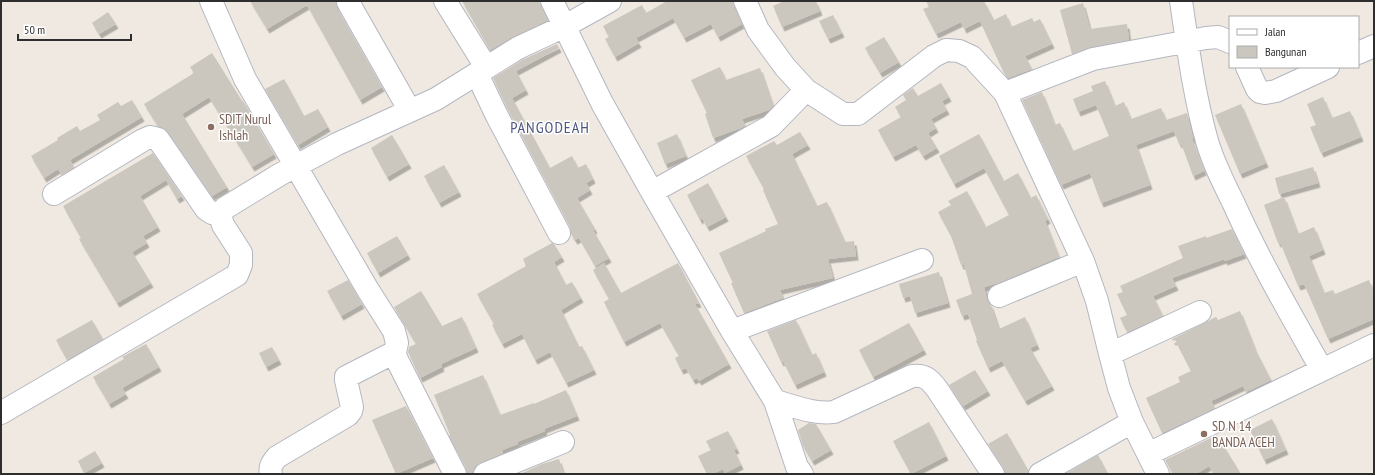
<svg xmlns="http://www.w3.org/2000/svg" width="1375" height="475" viewBox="0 0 1375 475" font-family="'PT Sans Narrow',sans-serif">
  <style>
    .building { fill: #cbc7bf; filter: url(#shadow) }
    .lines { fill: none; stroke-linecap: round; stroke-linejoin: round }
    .minor-casing { stroke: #b4b7c1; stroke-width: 24 }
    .minor { stroke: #fff; stroke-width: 22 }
    .education-dot { fill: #8d6e63; stroke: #fff; stroke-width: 1.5 }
    .labels { text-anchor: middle; stroke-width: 3; stroke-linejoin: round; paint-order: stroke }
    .education-label { font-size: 14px; fill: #785e54; stroke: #fff; text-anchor: start }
    .quarter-label { font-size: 16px; letter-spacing: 1px; fill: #4d5680; stroke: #fff }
  </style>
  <defs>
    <filter id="shadow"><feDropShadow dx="2.5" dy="4.5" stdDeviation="0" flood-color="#0004"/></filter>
  </defs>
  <rect width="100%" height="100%" fill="#efe9e1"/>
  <path class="building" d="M250,1H336L337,8L382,87L360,100L307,5L267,29Z
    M462,1H539L548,20L513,37L490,50Z
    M667,1H733L734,6L742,24L718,37L711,24L684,38L673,18L636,38L639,43L615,57L605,39L609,37L603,26L642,5L646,13Z
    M784,1H816L820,11L782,27L773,6Z
    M926,1H984L994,20L1006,14L1011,27L1032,18L1034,22L1040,19L1052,44L1025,56L1032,69L1008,78L1004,73L980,21L964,29L961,22L936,34L923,9L929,7Z
    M1083,3L1090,29L1127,24L1129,40L1091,47L1072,54L1060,10Z
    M108,12L116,24L99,34L92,23Z
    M833,15L842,33L828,39L819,21Z
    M884,37L899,62L880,73L865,48Z
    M557,44L559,48L516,71L526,90L512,98L550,168L572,156L578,168L586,164L593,179L586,183L590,190L577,198L595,229L593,230L609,258L595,266L579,238L575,240L571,234L570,227L508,110L493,78L524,59Z
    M212,53L242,101H243L274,154L252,167L209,97L182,114L227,187L212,196L168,132L158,126L144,104L194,73L190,67Z
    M720,67L726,80L760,68L773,106L769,110L742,119L745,126L741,128L713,138L705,114L707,113L691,80Z
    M284,79L304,116L318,109L328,127L298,145L265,89Z
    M1105,81L1115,106L1124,102L1131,119L1161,108L1166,120L1187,113L1193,138L1192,139L1204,171L1193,176L1181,143L1179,144L1174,131L1136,145L1150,185L1101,203L1090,173L1061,185L1022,100L1042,92L1055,125L1060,123L1073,151L1109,136L1096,105L1078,112L1073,99L1093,91L1091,86Z
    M941,83L949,97L942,101L947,110L931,119L936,128L928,133L937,148L923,156L916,145L893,157L878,130L901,117L895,107L906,100L903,95L913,88L918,96Z
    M1323,97L1332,118L1350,111L1361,137L1321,153L1310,127L1316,125L1307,104Z
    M132,100L142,117L70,160L74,167L62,175L58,169L44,178L31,156L58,140L57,138L77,126L80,131L100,120L97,115L118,102L121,106Z
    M1241,104L1266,163L1240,174L1215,115Z
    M800,132L808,145L792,154L817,206L827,202L845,242L854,241L856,256L828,259L833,278L780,290L783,298L744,313L731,283H733L719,253L766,231L765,229L778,224L763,190L764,189L746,156L774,141L777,145Z
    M677,134L686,156L665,164L657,143Z
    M979,134L1004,181L1018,173L1031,198L1036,195L1048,219L1045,221L1059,257L998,283L984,287L987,300L991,305L999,329L1025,317L1037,345L1030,348L1052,386L1025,401L1002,361L988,368L976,341L977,340L968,314L962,316L956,300L972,294L964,265H961L951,236L938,212L951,205L948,201L967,191L986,227L1009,215L984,168L954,184L939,156Z
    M392,135L409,164L387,177L371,148Z
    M153,153L182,196L177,199L166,180L140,196L158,227L143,236L147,243L132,252L151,283L117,303L79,239L81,238L63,206Z
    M444,165L459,192L439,203L424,176Z
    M1313,167L1318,183L1279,194L1275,178Z
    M708,183L726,217L707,227L702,218L700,220L687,195Z
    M1284,197L1298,234L1314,227L1323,250L1309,256L1324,293L1333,290L1335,294L1369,280L1374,293V319L1328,339L1304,284L1298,286L1280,242L1278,243L1264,205Z
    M1232,229L1244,254L1225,261L1224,259L1172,278L1176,286L1153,296L1163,316L1127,332L1120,318L1127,315L1117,294L1123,292L1120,286L1183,258L1178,246L1206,236V238Z
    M397,236L408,255L378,273L367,253Z
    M552,243L554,244L562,257L554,262L566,285L572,282L581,298L561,310L579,347L582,346L594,370L566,383L550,352L535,360L522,334L502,344L492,325L494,324L477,294L526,266L523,259Z
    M604,263L621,293L678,263L699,303L695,304L729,364L699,381L697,378L693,380L686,368L681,370L675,358L679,356L660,323L624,342L604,302L609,299L593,270Z
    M939,272L948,303L915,313L910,296L903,298L899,284Z
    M348,280L362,304L341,316L327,291Z
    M421,291L442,326L462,317L476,348L441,364L442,367L420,378L408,352L409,347L416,344L394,307Z
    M1240,311L1255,349L1271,380L1246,392L1243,386L1211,401L1215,408L1162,433L1146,398L1180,382L1178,377L1191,371L1175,340L1173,341L1172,339L1216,317L1218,320Z
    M92,320L103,339L67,360L56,340Z
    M796,320L812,355L816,353L824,372L795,385L783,361L781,362L767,331Z
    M909,323L924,350L873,377L859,350Z
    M146,344L159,367L122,388L126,394L109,404L93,377L124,359L122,357Z
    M272,347L279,360L266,367L259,353Z
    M975,370L988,391L963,406L949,385Z
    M483,375L500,415L534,403V404L566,390L577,416L544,429L545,431L517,442L518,444L502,450L503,453L480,463L475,467L473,474H467L466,468L449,436L450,435L434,395Z
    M406,406L433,458L396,474L372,420Z
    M1272,419L1286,450L1264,460L1250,430Z
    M929,422L946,456L911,474L893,441Z
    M809,423L816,424L831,450L812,461L803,446L798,430Z
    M728,431L737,449L734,450L741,465L725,473L723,469L712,474H707L698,456L711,450L706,441Z
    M1007,433L1028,470V474H1005L1003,467L988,444Z
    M1217,435L1241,474H1214L1209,466L1196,474H1173L1165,460Z
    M95,451L102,463L84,473L78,461Z
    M1098,455L1108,474H1065Z
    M559,459L564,474H520L542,464Z"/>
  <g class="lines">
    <defs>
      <path id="minor" d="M211,1L245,79L368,290L394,331L397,343L395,352L396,358L455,474
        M445,1L486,67
        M552,1L602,103L652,192L771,126L806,90
        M745,1L758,30L785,67L806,90L843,114H858L934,56L946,50L959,51L972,57L1005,93L1083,261L1097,301L1110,354L1119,388L1132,422L1158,474
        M1181,1C1188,48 1194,95 1207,141C1213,162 1223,182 1233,202C1259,260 1291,315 1322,370
        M348,2L410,111
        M1358,53L1374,46
        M1247,67L1257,89L1260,92L1265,93L1276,91L1328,67
        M477,74L497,116L559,233
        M1005,93L1093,59L1206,38L1218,37L1230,42
        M652,192L732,331L775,401L797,467L802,474
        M54,194L143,140L150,137L158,139L206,209L212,213L220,215
        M999,296L1083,261
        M732,331L922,260
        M1110,354L1200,312
        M775,401C794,406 815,415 834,412L912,376C925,374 930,380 937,389L993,474
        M1,413L237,275L241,265V253L223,225L220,215L225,208L279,175L337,144L436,99L518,48L565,26L610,1
        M1148,454L1374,345
        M271,474C269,467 272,463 277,457L348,415L351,411L352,407L346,380V377L395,352
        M485,474L563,442
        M1040,474L1132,422"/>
    </defs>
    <use href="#minor" class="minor-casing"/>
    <use href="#minor" class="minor"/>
  </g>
  <g class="education-dot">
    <circle cx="211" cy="127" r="4"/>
    <circle cx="1204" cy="434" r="4"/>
  </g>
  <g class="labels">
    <g class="education-label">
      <text x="219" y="124">SDIT Nurul<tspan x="219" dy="16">Ishlah</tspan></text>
      <text x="1212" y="431">SD N 14<tspan x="1212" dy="16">BANDA ACEH</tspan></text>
    </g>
    <g class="quarter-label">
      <text x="550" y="133">PANGODEAH</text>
    </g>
  </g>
  <rect width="1375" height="475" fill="none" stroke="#2e2e2e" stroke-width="4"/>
  <rect x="1229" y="16" width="130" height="52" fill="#ffffff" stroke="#ababab"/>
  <rect x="1237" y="29" width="20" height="6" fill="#ffffff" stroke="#ababab"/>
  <text x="1265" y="36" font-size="12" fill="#2e2e2e">Jalan</text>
  <rect x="1237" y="46" width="20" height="12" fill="#cbc7bf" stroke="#ababab"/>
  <text x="1265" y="56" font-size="12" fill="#2e2e2e">Bangunan</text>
  <path d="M18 34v6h113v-6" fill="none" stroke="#2e2e2e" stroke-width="2"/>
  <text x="24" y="34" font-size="12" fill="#2e2e2e" stroke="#ffffff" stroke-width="3" paint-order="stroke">50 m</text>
</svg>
